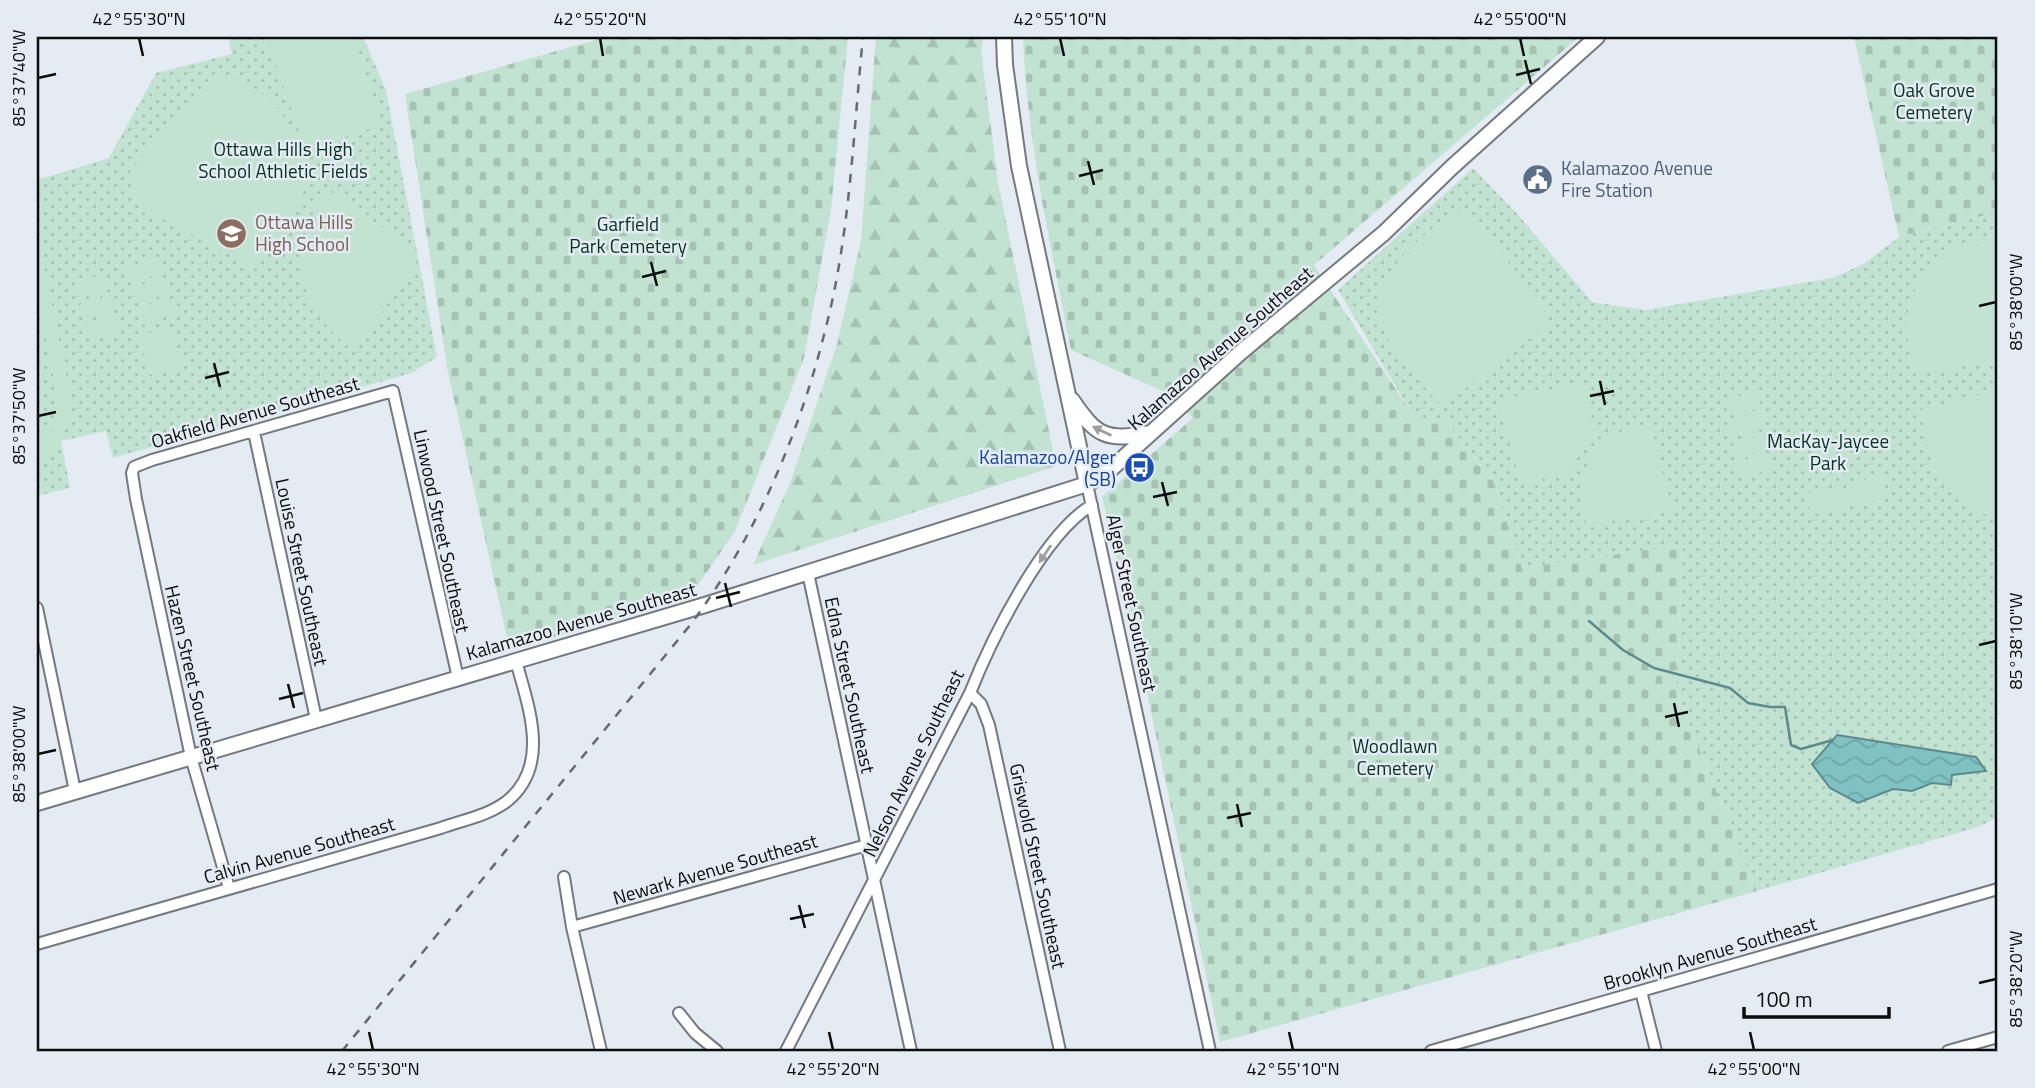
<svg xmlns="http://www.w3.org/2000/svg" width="2035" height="1088" viewBox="0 0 2035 1088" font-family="'Titillium Web',sans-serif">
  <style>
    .forest { fill: url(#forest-firs) }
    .cemetery { fill: url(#cemetery-stones) }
    .park { fill: url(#park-dots) }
    .garden { fill: #c2e3d2 }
    .water { fill: url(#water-waves); stroke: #5d8b8d; stroke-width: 2 }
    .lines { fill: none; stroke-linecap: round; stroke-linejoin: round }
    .stream { stroke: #5d8b8d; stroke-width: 2.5 }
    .street-casing { stroke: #73797f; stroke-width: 14 }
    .secondary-casing { stroke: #73797f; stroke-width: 18 }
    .street { stroke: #fff; stroke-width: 10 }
    .secondary { stroke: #fff; stroke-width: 14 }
    .rail { stroke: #666a6e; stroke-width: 2.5; stroke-dasharray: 9 9; stroke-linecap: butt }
    .oneway { fill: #9d9e9f }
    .ticks { fill: none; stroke: #0a0c0e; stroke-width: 2.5 }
    .labels { text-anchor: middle; stroke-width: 5; stroke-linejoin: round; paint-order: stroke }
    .park-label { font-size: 19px; fill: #033221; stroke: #e4ebf2 }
    .service-label { font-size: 19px; fill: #4e5e75; stroke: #e4ebf2; text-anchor: start }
    .education-label { font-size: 19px; fill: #785e54; stroke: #e4ebf2; text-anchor: start }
    .street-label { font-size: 19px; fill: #0a0c0e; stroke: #e4ebf2 }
    .transit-label { font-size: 19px; fill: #164399; stroke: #e4ebf2; text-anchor: end }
    .neatline { fill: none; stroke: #0a0c0e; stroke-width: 2.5 }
    .ticks-label { font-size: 18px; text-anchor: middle; fill: #0a0c0e }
  </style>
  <defs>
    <pattern id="forest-firs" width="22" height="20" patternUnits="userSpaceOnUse" patternTransform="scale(1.75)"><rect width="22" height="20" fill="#c2e3d2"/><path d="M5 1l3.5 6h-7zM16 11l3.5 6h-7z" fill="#a5c2b3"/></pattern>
    <pattern id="cemetery-stones" width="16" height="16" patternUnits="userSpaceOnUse" patternTransform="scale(1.75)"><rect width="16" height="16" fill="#c2e3d2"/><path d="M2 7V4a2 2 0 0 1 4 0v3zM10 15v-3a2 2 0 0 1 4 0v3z" fill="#a5c2b3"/></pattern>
    <pattern id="park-dots" width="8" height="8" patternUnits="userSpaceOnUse" patternTransform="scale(1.75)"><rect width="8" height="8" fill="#c2e3d2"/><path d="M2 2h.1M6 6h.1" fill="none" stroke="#a5c2b3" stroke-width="1.8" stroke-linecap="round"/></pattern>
    <pattern id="water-waves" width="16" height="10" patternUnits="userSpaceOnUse" patternTransform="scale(1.75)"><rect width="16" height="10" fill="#80c2c4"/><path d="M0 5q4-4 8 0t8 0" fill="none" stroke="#6da6a7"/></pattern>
  </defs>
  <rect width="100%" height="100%" fill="#e4ebf2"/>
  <path class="forest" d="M876,37H983L981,51L998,182L1056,466L753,565L790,483L837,344L861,241Z"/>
  <path class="cemetery" d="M606,37H848L831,209L804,358L735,531L692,594L510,651L448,372L405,94Z
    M1023,37H1579L1314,265L1414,417L1445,421L1493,480L1522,568L1683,544L1676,691L1757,891L1220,1042L1132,620L1102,497L1193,418L1167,393L1071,350C1051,246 1027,143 1023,37Z
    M1854,37H1998V212L1899,237Z"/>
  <path class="park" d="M228,37H363L386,90L437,357L411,373L113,458L106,431L61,441L70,488L37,496V180L109,158L156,73L232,54Z
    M1473,168L1519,216L1592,302L1645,310L1833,278L1865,263L1899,237L1998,212V817L1978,827L1757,891L1676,691L1683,545L1522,568L1493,480L1446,422L1414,417L1338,290Z"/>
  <path class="garden" d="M266,37H353L383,124L306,151Z
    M215,73C231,78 246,82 260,92C301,121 312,178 292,223C284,241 266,254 250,265L135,204L128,174Z
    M327,189L413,249L417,265L353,350C295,307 286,248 327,189Z
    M1467,210L1543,306L1547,320L1545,327L1442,407C1425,388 1382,339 1378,315C1372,282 1414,241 1438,224C1446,218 1457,214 1467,210Z
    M1998,235V361L1915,374C1912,357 1905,338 1907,320C1910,295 1923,264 1946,251C1960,243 1982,240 1998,235Z
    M37,239L40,246L71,398C71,425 62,446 37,460V445L53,429L59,407L37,293Z
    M157,258L163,273L130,283L125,268Z
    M106,273L111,289L78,299L74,283Z
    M164,278L168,294L136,303L131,288Z
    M113,294L117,309L85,319L80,304Z
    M170,299L175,314L142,324L137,308Z
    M119,314L124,330L91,339L86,324Z
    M170,327L175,345L143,354L138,336Z
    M177,346L183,366L150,375L145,356Z
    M1585,383L1594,431L1568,473L1521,484L1499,405L1500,399Z
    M1998,390V519C1987,515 1972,511 1963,504C1933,482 1927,444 1920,410Z
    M1758,392L1761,408L1728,415L1724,399Z
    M1762,413L1765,428L1731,435L1728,420Z
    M1649,424L1672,507L1669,511L1660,514L1586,525L1579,480L1605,436Z
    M1766,434L1769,449L1736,456L1733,441Z
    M1770,454L1774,470L1741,477L1737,461Z
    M1883,475L1888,498L1852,506L1847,484Z
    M1843,486L1847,507L1811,515L1806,494Z"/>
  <path class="water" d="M1837,735L1976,757L1986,771L1952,775L1951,785L1932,783L1912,791L1893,789L1858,803L1830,788L1812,764Z"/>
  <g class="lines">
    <path class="stream" d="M1589,621L1623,650L1654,668L1730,688L1748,703L1770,707H1785L1791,745L1801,749L1833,740"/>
    <defs>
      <path id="street" d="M254,432L316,719
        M1087,484L1210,1051
        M808,573L911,1051
        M37,608L75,791
        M970,693L981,704L989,725L1060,1051
        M564,877L572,927L601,1051
        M229,888L191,757L136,499L132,473L134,467L152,460L393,391L458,678
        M572,927L867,845
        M37,944L441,828C463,820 487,816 506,802C552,766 528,706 516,661
        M1641,991L1656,1051
        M679,1013L695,1033L717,1051
        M786,1051L970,693C991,640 1043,534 1092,505
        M1431,1051L1998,889
        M1948,1051L1998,1037"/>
      <path id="secondary" d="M1004,37L1005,65L1019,166L1087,484
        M1072,400C1097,437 1106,441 1151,433
        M37,803L705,605L1087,484L1111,469L1241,352L1384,233L1452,167L1597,37"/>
    </defs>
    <use href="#street" class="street-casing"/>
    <use href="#secondary" class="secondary-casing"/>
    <use href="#street" class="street"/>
    <use href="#secondary" class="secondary"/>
    <path class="rail" d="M342,1051L691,624C755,538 799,435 825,331C850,236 853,135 863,37"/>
  </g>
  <defs><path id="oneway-solid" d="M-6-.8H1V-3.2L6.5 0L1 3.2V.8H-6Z" transform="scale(1.75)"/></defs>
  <g class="oneway">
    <use href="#oneway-solid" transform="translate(1102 431) rotate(-154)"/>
    <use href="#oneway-solid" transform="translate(1045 554) rotate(124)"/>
  </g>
  <path class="ticks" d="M139,38L143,56M600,38L603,56M1060,38L1064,56M1520,38L1524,56M1525,60L1531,84M1516,75L1540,69M38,78L56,74M1088,161L1094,185M1079,176L1103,170M651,262L657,286M642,277L666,271M1979,306L1996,302M214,363L220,387M205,378L229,372M1600,381L1605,405M1590,396L1614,391M38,416L56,412M1162,482L1168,506M1153,497L1177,492M725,583L731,607M716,598L740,592M1979,645L1996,641M288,684L294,708M279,699L303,693M1674,703L1679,727M1665,717L1688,712M38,754L56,750M1237,804L1242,827M1227,818L1251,813M799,905L805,928M790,919L814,914M1979,983L1996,979M369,1032L373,1050M829,1032L833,1050M1289,1032L1293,1050M1750,1032L1754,1050"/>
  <defs>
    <symbol id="civic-disc" viewBox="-11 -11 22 22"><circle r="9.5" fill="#5c6f8a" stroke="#e4ebf2"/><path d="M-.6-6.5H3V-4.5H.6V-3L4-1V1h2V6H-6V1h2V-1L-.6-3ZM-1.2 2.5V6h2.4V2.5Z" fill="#fff"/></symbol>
    <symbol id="school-disc" viewBox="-11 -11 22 22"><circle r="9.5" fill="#8d6e63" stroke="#e4ebf2"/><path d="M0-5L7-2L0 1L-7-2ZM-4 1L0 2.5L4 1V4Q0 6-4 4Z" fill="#fff"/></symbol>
    <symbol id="bus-disc" viewBox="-11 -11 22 22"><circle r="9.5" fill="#1a4fb4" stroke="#e4ebf2"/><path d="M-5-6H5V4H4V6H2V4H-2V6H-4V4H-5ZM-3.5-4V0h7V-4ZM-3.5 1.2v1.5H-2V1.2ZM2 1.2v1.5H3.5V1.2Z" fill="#fff"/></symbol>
  </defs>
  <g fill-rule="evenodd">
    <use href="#civic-disc" x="1520" y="162" width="35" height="35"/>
    <use href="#school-disc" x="214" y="216" width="35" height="35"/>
    <use href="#bus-disc" x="1122" y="450" width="35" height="35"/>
  </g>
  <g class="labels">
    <g class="park-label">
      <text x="1934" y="97">Oak Grove<tspan x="1934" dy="22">Cemetery</tspan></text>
      <text x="283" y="156">Ottawa Hills High<tspan x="283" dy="22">School Athletic Fields</tspan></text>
      <text x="628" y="231">Garfield<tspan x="628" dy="22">Park Cemetery</tspan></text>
      <text x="1828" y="448">MacKay-Jaycee<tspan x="1828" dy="22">Park</tspan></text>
      <text x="1395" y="753">Woodlawn<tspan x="1395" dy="22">Cemetery</tspan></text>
    </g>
    <g class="service-label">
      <text x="1561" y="175">Kalamazoo Avenue<tspan x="1561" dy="22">Fire Station</tspan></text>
    </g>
    <g class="education-label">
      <text x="255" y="229">Ottawa Hills<tspan x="255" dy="22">High School</tspan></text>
    </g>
    <g class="street-label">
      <text transform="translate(1220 348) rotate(-41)" y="7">Kalamazoo Avenue Southeast</text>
      <text transform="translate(255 412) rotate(-16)" y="7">Oakfield Avenue Southeast</text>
      <text transform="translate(442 531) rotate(78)" y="7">Linwood Street Southeast</text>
      <text transform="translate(302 572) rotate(78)" y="7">Louise Street Southeast</text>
      <text transform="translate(1132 603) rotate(78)" y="7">Alger Street Southeast</text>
      <text transform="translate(581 621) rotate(-16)" y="7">Kalamazoo Avenue Southeast</text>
      <text transform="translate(193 678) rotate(77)" y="7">Hazen Street Southeast</text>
      <text transform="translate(850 685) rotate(78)" y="7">Edna Street Southeast</text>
      <text transform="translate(913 763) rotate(-64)" y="7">Nelson Avenue Southeast</text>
      <text transform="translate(299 850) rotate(-16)" y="7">Calvin Avenue Southeast</text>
      <text transform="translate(1038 866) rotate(78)" y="7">Griswold Street Southeast</text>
      <text transform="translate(715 869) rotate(-16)" y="7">Newark Avenue Southeast</text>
      <text transform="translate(1710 953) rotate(-16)" y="7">Brooklyn Avenue Southeast</text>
    </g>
    <g class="transit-label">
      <text x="1116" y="464">Kalamazoo/Alger<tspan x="1116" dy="22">(SB)</tspan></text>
    </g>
  </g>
  <rect width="2035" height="1088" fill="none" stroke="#e4ebf2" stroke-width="77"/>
  <path d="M1744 1007v10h145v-10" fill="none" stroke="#0a0c0e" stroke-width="3.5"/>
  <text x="1755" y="1007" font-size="21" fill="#0a0c0e" stroke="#e4ebf2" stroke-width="5" paint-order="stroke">100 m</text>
  <rect x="38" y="38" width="1958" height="1012" class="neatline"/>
  <g class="ticks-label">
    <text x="139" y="25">42°55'30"N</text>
    <text x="600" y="25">42°55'20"N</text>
    <text x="1060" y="25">42°55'10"N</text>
    <text x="1520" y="25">42°55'00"N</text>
    <text transform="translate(19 78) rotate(-90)" y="6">85°37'40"W</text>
    <text transform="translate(2016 302) rotate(-90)" y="6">85°38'00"W</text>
    <text transform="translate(19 416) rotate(-90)" y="6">85°37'50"W</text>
    <text transform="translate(2016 641) rotate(-90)" y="6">85°38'10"W</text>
    <text transform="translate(19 754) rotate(-90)" y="6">85°38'00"W</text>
    <text transform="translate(2016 979) rotate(-90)" y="6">85°38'20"W</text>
    <text x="373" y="1075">42°55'30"N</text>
    <text x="833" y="1075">42°55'20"N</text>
    <text x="1293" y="1075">42°55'10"N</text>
    <text x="1754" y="1075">42°55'00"N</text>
  </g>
</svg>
